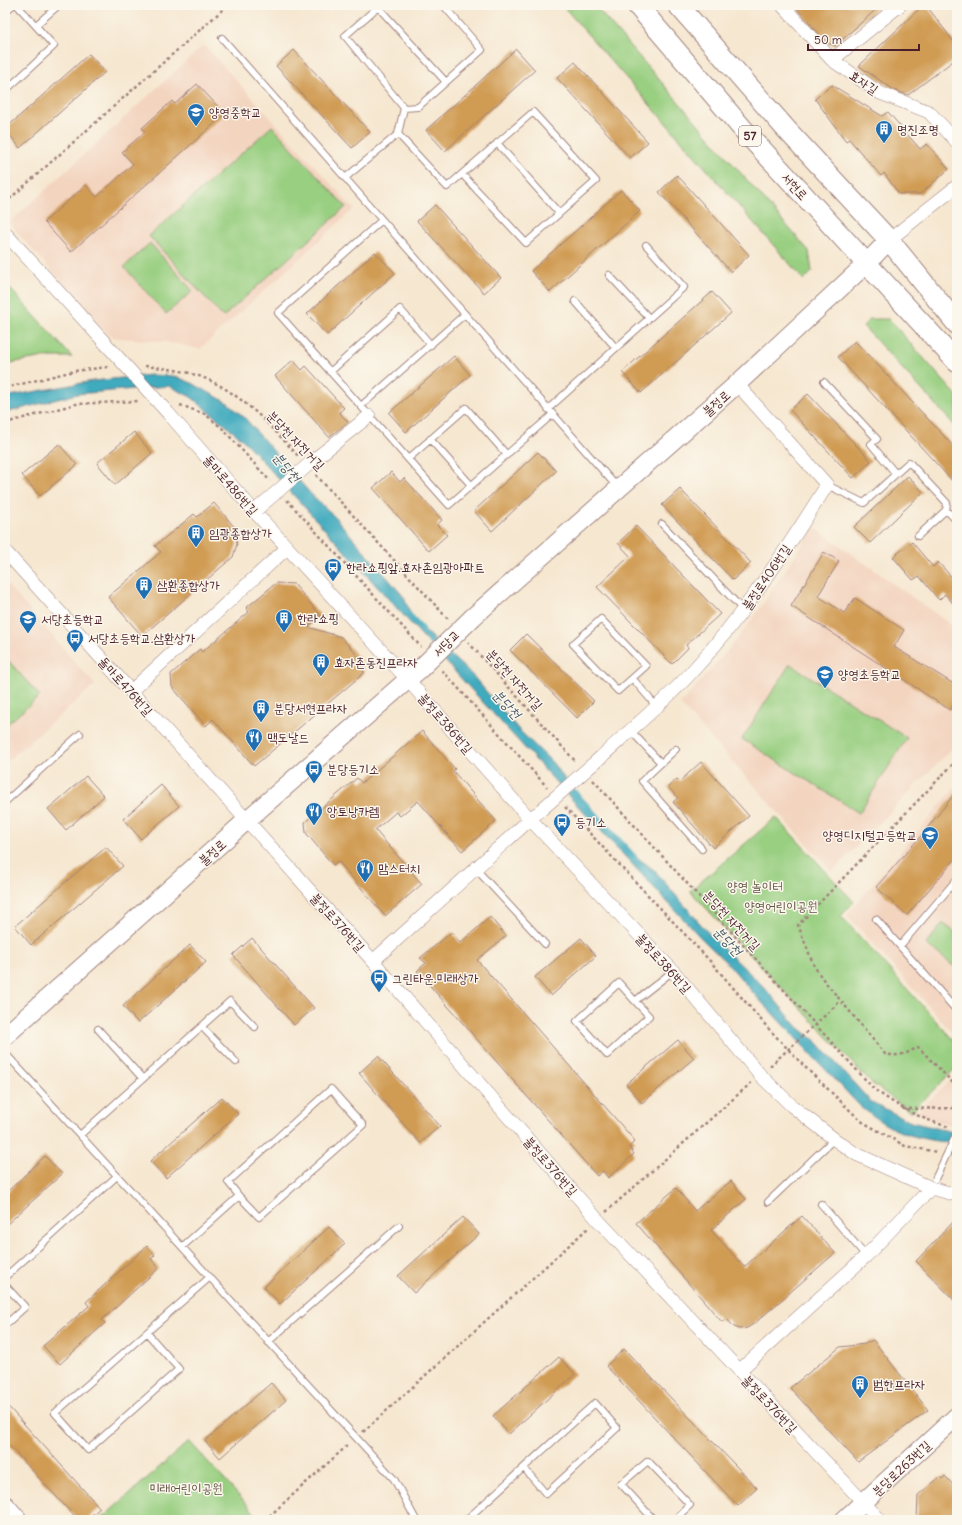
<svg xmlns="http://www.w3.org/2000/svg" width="962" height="1525" viewBox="0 0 962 1525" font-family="Delius,'Poor Story',sans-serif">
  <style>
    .built { fill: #f3d4bf }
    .green { fill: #99cf81; stroke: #727756 }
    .water { fill: #3faabe; stroke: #446474 }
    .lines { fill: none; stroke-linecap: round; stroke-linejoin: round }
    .stream { stroke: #3faabe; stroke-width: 4.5 }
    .building { fill: #d09b53 }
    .lane-casing { stroke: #a0837e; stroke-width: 8 }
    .street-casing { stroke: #a0837e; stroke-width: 14 }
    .secondary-casing { stroke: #a0837e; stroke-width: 20 }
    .primary-casing { stroke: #a0837e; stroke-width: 22 }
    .path { stroke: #a0837e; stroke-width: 2.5; stroke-dasharray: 3 3; stroke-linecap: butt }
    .lane { stroke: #fff; stroke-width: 6 }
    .street { stroke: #fff; stroke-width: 13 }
    .secondary { stroke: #fff; stroke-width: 18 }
    .primary { stroke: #fff; stroke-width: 20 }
    .lane-bridge-casing { stroke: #a0837e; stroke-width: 8; stroke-linecap: butt }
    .street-bridge-casing { stroke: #a0837e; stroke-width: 14; stroke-linecap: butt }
    .secondary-bridge-casing { stroke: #a0837e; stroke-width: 20; stroke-linecap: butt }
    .path-bridge { stroke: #a0837e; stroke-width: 2.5; stroke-dasharray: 3 3; stroke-linecap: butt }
    .lane-bridge { stroke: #fff; stroke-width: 6 }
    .street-bridge { stroke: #fff; stroke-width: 13 }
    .secondary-bridge { stroke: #fff; stroke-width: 18 }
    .labels { text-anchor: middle; stroke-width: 3; stroke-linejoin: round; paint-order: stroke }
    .shield { fill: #fbf7ec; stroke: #7f6065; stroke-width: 1 }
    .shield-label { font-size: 12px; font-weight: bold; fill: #4a1f2b }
    .street-label { font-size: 13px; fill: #4a1f2b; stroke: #fbf7ec }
    .poi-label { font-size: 13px; fill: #4a1f2b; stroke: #fbf7ec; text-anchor: start }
    .park-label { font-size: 13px; fill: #625445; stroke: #fbf7ec }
    .water-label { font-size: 14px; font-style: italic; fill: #465766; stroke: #fbf7ec }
  </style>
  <rect width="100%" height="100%" fill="#fbf7ec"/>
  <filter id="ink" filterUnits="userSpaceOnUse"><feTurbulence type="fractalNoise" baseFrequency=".025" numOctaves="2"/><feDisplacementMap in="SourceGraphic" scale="8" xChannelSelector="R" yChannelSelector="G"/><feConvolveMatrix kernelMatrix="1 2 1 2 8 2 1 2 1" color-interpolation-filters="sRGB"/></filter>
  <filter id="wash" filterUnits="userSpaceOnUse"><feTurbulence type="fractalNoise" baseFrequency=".012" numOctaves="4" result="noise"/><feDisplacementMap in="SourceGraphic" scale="16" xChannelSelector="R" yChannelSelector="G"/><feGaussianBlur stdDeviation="0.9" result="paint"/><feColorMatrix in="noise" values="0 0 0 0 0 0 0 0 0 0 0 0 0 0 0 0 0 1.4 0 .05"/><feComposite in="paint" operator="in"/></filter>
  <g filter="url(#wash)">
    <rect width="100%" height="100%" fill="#f6e7d0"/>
    <path class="built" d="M204,45L354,209L200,349L166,342L111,337L9,223Z
      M814,527L957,629V743L832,872L680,704L733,644L756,614Z
      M5,582L95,685L5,763Z
      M957,785V1038L847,915Z
      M957,1074V1126L942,1123L916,1113Z"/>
    <path class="green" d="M562,5H594L809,251L812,272L804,280Z
      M272,126L346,207L223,317L149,236Z
      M150,243L193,291L166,314L124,267Z
      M5,283L72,357H44L5,364Z
      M870,319H889L957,396V428L863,326Z
      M5,657L40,696L5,726Z
      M790,664L907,738L859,813L742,739Z
      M776,817L854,902L841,916L957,1044V1067L911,1112L870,1082L690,891Z
      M943,923L957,934V969L926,944Z
      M189,1441L261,1520H100Z"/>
    <path class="water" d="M150,375L174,376L192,383L228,403L244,417L310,493L334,516L404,597L413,620L473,676L519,730L552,762L580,799L622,846L654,870L711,936L763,986L798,1027L817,1042L870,1101L911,1122L957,1133V1144C913,1138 892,1134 858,1104L754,994L731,967L702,939L574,802L243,440L191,397L169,386L77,394L5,413V397L93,381Z"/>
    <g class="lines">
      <path class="stream" d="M409,614L423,629
        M574,791L636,858"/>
    </g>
    <g id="blocks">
      <path class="building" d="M794,5H881L835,46L827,43Z
        M923,5H926L957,46V58L908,95L894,90L859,66Z
        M516,49L535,70L445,151L426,130Z
        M294,50L370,132L352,148L276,66Z
        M89,54L105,72L20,148L5,129Z
        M575,62L648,142L630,158L557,78Z
        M197,84L225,114L71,252L44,222L86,185L97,197L133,164L122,152L145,132L142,128L172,101L175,104Z
        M832,85L882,116L888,112L920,149L927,144L949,169L920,194H899L884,173L881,176L849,139L846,141L815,99Z
        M677,175L749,255L731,272L659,192Z
        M621,190L640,211L550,292L531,271Z
        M435,205L501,278L484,293L417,221Z
        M375,252L395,273L327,335L307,314Z
        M712,292L731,313L641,393L622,372Z
        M855,341L957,450V486L838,357Z
        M454,356L470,375L406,432L389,413Z
        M293,360L302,370L306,366L344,408L339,412L348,422L329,437L275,376Z
        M808,394L871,461L853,478L790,410Z
        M134,432L152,453L115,485L97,463Z
        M59,444L77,465L40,496L22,475Z
        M538,452L556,471L492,531L474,511Z
        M391,472L400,482L404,478L442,520L437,525L447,535L429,551L373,488Z
        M908,476L923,492L870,543L854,527Z
        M680,489L751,563L733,580L662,505Z
        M214,503L236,529L234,530L237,544L233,557L142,636L108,597L161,552L155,546L194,514L197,517Z
        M636,526L720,614L686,645L688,648L672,664L597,587L630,556L618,543Z
        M912,542L933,567L938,562L957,583V608L945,594L939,600L919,576L913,580L893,557Z
        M824,552L839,561L818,596L844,613L855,598L904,630L894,647L957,686V699L950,710L791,606Z
        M276,583L294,584L321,616L308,627L341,637L362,661L364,673L254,766L213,719L206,726L172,687L171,674L200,649L202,652L249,612L246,608Z
        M526,634L594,701L577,718L510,650Z
        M422,731L455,769L453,771L496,821L462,851L418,801L400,816L396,812L375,830L422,884L385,916L338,861L333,865L306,833L305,822L357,778L362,783Z
        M701,762L749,816L713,848L673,802L678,798L668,787L677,779L680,781Z
        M86,776L104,796L66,830L48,809Z
        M161,785L179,806L141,839L123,819Z
        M957,791V857L907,915L876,887L920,837Z
        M106,847L123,866L31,945L15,926Z
        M490,917L506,936L477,960L635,1141L629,1147L634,1154L608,1178L603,1171L597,1176L417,971L426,963L420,958L452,932L460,943Z
        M252,938L314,1008L294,1025L233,955Z
        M581,938L596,956L551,996L535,977Z
        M190,945L206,962L138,1023L123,1006Z
        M678,1040L694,1058L642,1103L626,1084Z
        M378,1056L440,1126L420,1143L359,1073Z
        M222,1097L238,1114L166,1178L150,1161Z
        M45,1156L62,1174L5,1226V1194Z
        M731,1181L746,1199L711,1230L744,1267L802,1216L835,1253L755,1323L747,1328L740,1329L734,1327L727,1319L722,1322L636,1223L676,1188L695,1211Z
        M463,1217L479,1234L414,1293L398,1276Z
        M957,1218V1303L916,1261Z
        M329,1227L345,1244L280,1304L264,1287Z
        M147,1246L155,1255L151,1259L159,1268L102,1320L105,1323L60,1364L43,1346L89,1306L86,1302Z
        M873,1340L928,1410L858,1462L790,1388L840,1347L865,1344Z
        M624,1349L757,1488L738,1506L606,1366Z
        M559,1357L575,1374L509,1434L493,1416Z
        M271,1383L286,1400L220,1458L205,1441Z
        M5,1403L100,1508L86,1520H78L5,1441Z
        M945,1476L957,1489V1520H917L918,1495L940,1477L942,1479Z"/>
    </g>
  </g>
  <g filter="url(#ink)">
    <use href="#blocks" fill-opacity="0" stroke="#a0837e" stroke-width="1"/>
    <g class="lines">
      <defs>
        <path id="lane" d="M380,5L345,36L404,108
          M378,7L446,82
          M5,12L13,5
          M36,25L59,5
          M222,38L618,488
          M5,91L54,46L17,5
          M404,108L398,134L447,187L533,112L596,181L526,243L462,174
          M404,108L418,107L482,50L443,5
          M497,143L559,213
          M345,178L398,134
          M382,220L278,313L449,505L553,414
          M609,275L649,318
          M575,301L616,348
          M330,372L400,309L431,345
          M824,382L877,439L871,444L896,474
          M361,406L465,314
          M548,409L684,287L646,245
          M430,439L471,485
          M408,459L466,408L507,455
          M827,485L864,503L909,462L947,503L946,510L957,521
          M662,524L743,610
          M918,536L946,510
          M601,619L646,666L618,691L573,644Z
          M633,679L656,706
          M630,730L661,763
          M676,749L642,781L702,849
          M5,802L80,734
          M475,868L545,944
          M876,919L957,1011
          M900,946L957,879
          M635,1001L649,1016L607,1055L577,1021L619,983L635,1001L673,971
          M202,1027L236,1062
          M98,1029L143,1079
          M5,1053L394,1479L416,1520
          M80,1135L230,1001L255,1027
          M768,1202L834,1139
          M821,1204L866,1256
          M182,1247L239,1196L228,1182L331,1089L363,1125L259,1217L239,1196
          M5,1277L117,1176
          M5,1285L25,1307L5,1325
          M147,1333L179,1369L88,1450L55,1413L210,1277
          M268,1342L399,1226
          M466,1520L595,1403L617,1428L546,1494L524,1468
          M654,1520L621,1484L648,1461L690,1505L674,1520"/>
        <path id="street" d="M782,5L832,60L880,93L929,112L957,142
          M832,60L900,5
          M5,233L106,344
          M889,240L957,186
          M168,413L254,511L408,680L530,819L673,971L760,1075L792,1106L834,1139L856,1154L931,1188L957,1195
          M315,459L369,416
          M5,551L373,961L597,1219L880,1520
          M131,691L287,548
          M601,757C630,730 661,705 688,676C742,618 785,552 827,485L737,384
          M373,961L536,814
          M739,1371L866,1256L931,1188"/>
        <path id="secondary" d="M473,617L737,384L866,264L889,240
          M5,1036L247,820L420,669
          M5,1505L18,1520
          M844,1520L957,1416"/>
        <path id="primary" d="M637,5L742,128L957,362
          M678,5L786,129L889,240L957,324"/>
      </defs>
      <use href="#lane" class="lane-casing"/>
      <use href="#street" class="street-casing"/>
      <use href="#secondary" class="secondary-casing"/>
      <use href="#primary" class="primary-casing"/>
      <path class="path" d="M5,203L228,5
        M5,319V329
        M145,366C163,368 182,370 199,376C240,391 271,426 299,457
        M5,388L74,371L108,367
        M180,405L205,414L222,428L270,481
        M5,423L76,404L139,401
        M316,475L448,619
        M287,500L421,647
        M468,642L576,762
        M442,670L547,787
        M957,760L798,925L814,966L822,978L885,1054C899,1057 906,1054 918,1047L957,1087
        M593,780L874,1089C898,1107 921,1119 949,1127
        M565,807L710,961L768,1028L804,1066L861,1121L905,1146L937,1152
        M832,1009L840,1001
        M903,1109L957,1108
        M606,1212L751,1083
        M363,1432L588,1228
        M265,1520L349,1444"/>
      <use href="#lane" class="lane"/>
      <use href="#street" class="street"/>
      <use href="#secondary" class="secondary"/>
      <use href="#primary" class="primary"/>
      <defs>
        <path id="lane-bridge" d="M935,1179L957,1133"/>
        <path id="street-bridge" d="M106,344L168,413
          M257,509L315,459
          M541,810L601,757"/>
        <path id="secondary-bridge" d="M420,669L473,617"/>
      </defs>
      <use href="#lane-bridge" class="lane-bridge-casing"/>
      <use href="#street-bridge" class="street-bridge-casing"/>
      <use href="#secondary-bridge" class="secondary-bridge-casing"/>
      <path class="path-bridge" d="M770,1066L832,1009"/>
      <use href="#lane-bridge" class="lane-bridge"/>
      <use href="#street-bridge" class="street-bridge"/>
      <use href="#secondary-bridge" class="secondary-bridge"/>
    </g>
  </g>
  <defs>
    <symbol id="school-pin" viewBox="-11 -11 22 30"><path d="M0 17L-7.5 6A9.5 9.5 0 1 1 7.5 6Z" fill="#1f6fb2" stroke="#fbf7ec"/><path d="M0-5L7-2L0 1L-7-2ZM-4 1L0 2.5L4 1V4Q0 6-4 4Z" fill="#fff"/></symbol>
    <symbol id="building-pin" viewBox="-11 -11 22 30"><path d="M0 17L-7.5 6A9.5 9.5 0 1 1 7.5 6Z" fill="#1f6fb2" stroke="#fbf7ec"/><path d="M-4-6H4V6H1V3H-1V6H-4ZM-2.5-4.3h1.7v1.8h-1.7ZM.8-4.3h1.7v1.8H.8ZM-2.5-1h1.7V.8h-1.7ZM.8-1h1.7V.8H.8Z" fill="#fff"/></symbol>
    <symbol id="bus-pin" viewBox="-11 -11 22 30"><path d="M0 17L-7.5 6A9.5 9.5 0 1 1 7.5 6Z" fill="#1f6fb2" stroke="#fbf7ec"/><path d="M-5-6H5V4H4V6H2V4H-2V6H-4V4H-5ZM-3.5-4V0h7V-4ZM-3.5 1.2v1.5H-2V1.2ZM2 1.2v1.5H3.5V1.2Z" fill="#fff"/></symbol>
    <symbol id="restaurant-pin" viewBox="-11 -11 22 30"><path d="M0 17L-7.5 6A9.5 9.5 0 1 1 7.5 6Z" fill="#1f6fb2" stroke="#fbf7ec"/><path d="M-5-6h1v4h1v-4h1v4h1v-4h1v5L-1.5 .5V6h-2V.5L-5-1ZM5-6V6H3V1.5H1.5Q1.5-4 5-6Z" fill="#fff"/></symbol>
  </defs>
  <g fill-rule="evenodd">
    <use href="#school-pin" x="186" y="102" width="20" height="27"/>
    <use href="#building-pin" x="874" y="119" width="20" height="27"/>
    <use href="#building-pin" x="186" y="523" width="20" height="27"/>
    <use href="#bus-pin" x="323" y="557" width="20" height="27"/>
    <use href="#building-pin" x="134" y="575" width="20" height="27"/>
    <use href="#building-pin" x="274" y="608" width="20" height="27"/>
    <use href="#school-pin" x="18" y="609" width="20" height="27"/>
    <use href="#bus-pin" x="65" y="628" width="20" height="27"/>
    <use href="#building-pin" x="311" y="652" width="20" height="27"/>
    <use href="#school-pin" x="815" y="664" width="20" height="27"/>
    <use href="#building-pin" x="251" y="698" width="20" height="27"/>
    <use href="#restaurant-pin" x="244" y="727" width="20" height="27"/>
    <use href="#bus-pin" x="304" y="759" width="20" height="27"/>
    <use href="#restaurant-pin" x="304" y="801" width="20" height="27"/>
    <use href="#bus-pin" x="552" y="812" width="20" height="27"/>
    <use href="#school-pin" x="920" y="825" width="20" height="27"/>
    <use href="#restaurant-pin" x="355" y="858" width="20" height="27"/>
    <use href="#bus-pin" x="369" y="968" width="20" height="27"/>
    <use href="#building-pin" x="850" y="1374" width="20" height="27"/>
  </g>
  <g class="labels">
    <rect class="shield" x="739" y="126" width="22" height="20" rx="3"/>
    <g class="shield-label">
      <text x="750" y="140">57</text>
    </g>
    <g class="street-label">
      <text transform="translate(864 82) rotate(34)" y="5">효자길</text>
      <text transform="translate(795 186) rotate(48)" y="5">서현로</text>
      <text transform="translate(716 403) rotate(-41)" y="5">불정로</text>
      <text transform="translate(296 440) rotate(46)" y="5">분당천 자전거길</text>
      <text transform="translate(231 485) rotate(49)" y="5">돌마로486번길</text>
      <text transform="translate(766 577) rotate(-56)" y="5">불정로406번길</text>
      <text transform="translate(446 643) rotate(-45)" y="5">서당교</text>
      <text transform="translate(515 679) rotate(48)" y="5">분당천 자전거길</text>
      <text transform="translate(126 686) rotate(48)" y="5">돌마로476번길</text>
      <text transform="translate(446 723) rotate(49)" y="5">불정로386번길</text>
      <text transform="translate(212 852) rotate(-42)" y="5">불정로</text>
      <text transform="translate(732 920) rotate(47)" y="5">분당천 자전거길</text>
      <text transform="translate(338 922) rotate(48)" y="5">불정로376번길</text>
      <text transform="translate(664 963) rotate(48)" y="5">불정로386번길</text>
      <text transform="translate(551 1166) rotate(49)" y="5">불정로376번길</text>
      <text transform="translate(770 1404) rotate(47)" y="5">불정로376번길</text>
      <text transform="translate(901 1468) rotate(-43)" y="5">분당로263번길</text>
    </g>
    <g class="poi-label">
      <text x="209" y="117">양영중학교</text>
      <text x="897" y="134">명진조명</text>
      <text x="209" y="538">임광종합상가</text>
      <text x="346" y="572">한라쇼핑앞.효자촌임광아파트</text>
      <text x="157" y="590">삼환종합상가</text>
      <text x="297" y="623">한라쇼핑</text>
      <text x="41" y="624">서당초등학교</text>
      <text x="88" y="643">서당초등학교.삼환상가</text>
      <text x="334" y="667">효자촌동진프라자</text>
      <text x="838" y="679">양영초등학교</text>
      <text x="274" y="713">분당서현프라자</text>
      <text x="267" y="742">맥도날드</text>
      <text x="327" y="774">분당등기소</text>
      <text x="327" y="816">앙토낭카렘</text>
      <text x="575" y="827">등기소</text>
      <text x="917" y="840" text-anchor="end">양영디지털고등학교</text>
      <text x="378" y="873">맘스터치</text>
      <text x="392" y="983">그린타운.미래상가</text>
      <text x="873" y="1389">범한프라자</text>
    </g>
    <g class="park-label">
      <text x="755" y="891">양영 놀이터</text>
      <text x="781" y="911">양영어린이공원</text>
      <text x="186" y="1493">미래어린이공원</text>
    </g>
    <g class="water-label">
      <text transform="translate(287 467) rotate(50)" y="5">분당천</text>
      <text transform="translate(507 704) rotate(47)" y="5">분당천</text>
      <text transform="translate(728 941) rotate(47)" y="5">분당천</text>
    </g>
  </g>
  <rect width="962" height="1525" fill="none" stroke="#fbf7ec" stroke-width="20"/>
  <path d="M808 44v6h111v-6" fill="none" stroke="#4a1f2b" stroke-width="2"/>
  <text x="814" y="44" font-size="12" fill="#4a1f2b" stroke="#fbf7ec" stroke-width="3" paint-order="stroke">50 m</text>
</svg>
